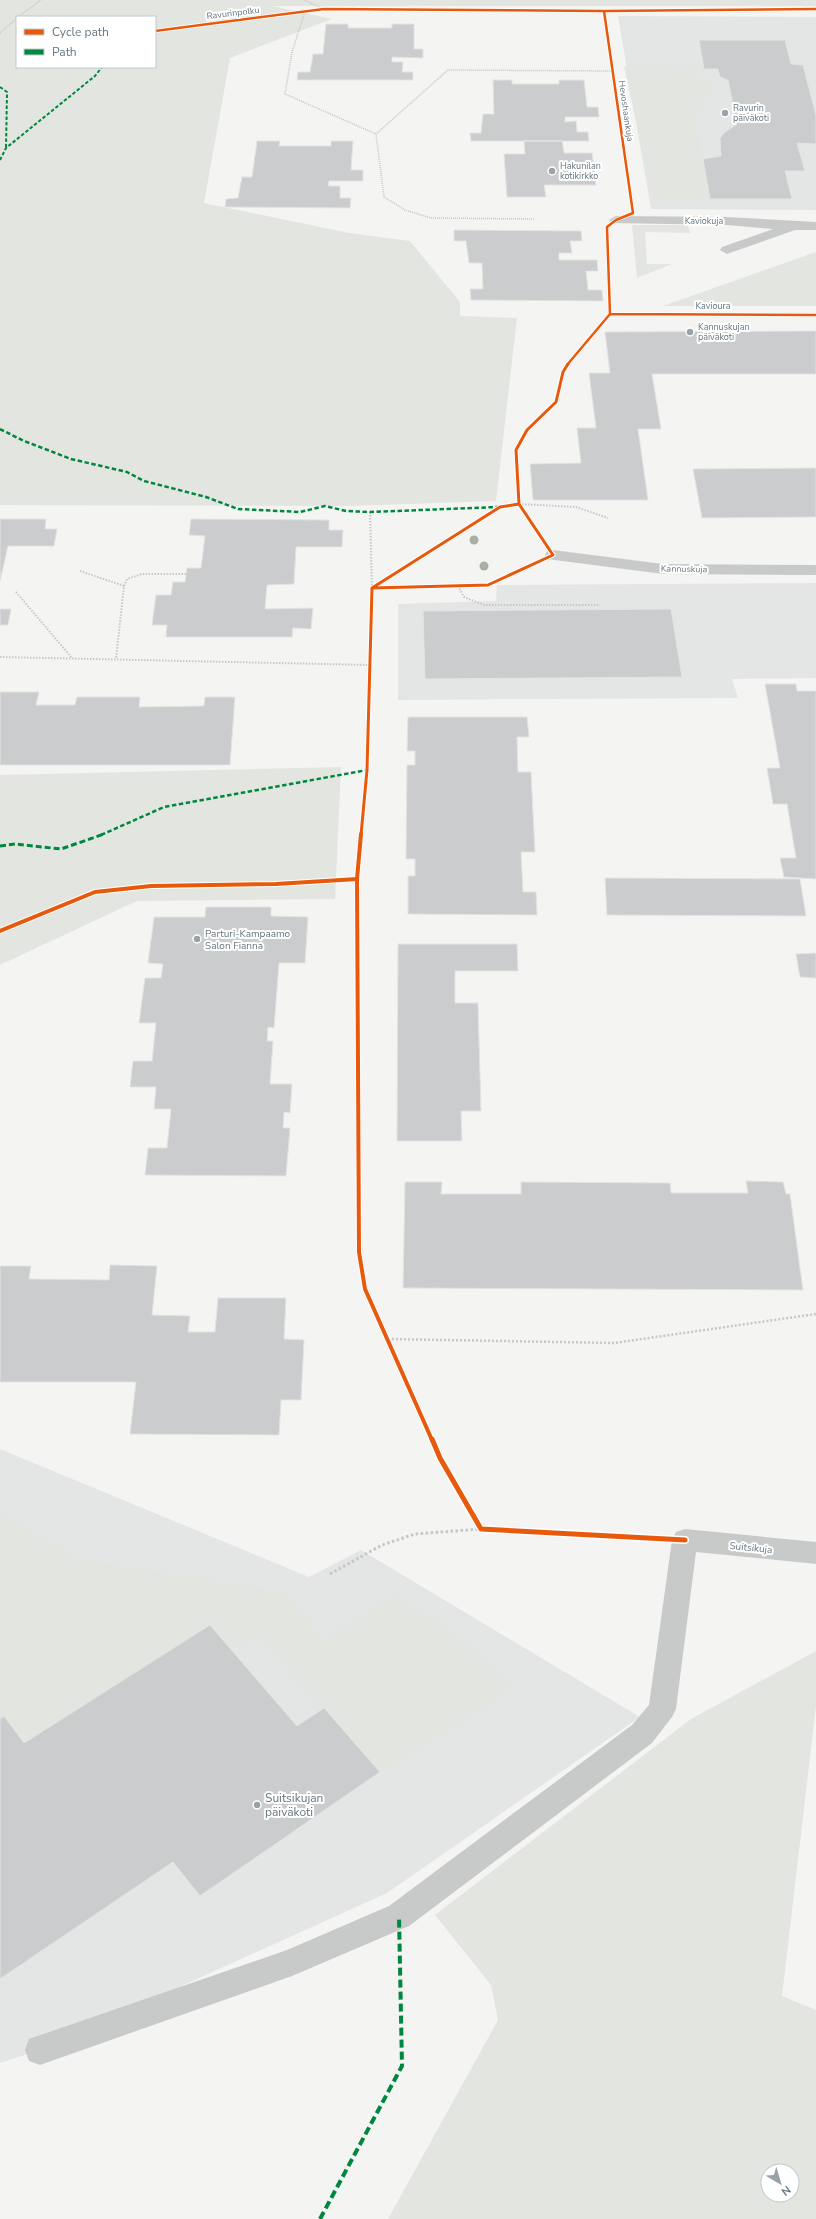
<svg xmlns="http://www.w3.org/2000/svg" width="816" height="2219" viewBox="0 0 816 2219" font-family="'Nunito Sans',sans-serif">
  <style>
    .built { fill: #e4e5e5 }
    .green { fill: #e3e6e0; fill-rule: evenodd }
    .building { fill: #cbcccd; stroke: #e3e3e2 }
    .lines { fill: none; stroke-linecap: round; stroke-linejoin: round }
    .path-far3 { stroke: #c6c7c8; stroke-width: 1.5; stroke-dasharray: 1 1; stroke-linecap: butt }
    .path-far2 { stroke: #c6c7c8; stroke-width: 2; stroke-dasharray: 1.5 1.5; stroke-linecap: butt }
    .path-far1 { stroke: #c6c7c8; stroke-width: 2.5; stroke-dasharray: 2 2; stroke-linecap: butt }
    .path { stroke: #c6c7c8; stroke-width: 3; stroke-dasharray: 2.5 2.5; stroke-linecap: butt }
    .minor { fill: #c8caca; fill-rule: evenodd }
    .quiet-far3 { stroke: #00873e; stroke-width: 2; stroke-dasharray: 3.5 2; stroke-linecap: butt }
    .quiet-far2 { stroke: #00873e; stroke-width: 2.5; stroke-dasharray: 4.5 2.5; stroke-linecap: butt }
    .quiet-far1 { stroke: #00873e; stroke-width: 3; stroke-dasharray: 6 3; stroke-linecap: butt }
    .quiet { stroke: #00873e; stroke-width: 4; stroke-dasharray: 8 4; stroke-linecap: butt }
    .cycleway-far3-casing { stroke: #fff; stroke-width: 4 }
    .cycleway-far2-casing { stroke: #fff; stroke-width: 5 }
    .cycleway-far1-casing { stroke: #fff; stroke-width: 6 }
    .cycleway-casing { stroke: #fff; stroke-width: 8 }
    .cycleway-far3 { stroke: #e8590c; stroke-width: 2.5 }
    .cycleway-far2 { stroke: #e8590c; stroke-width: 3 }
    .cycleway-far1 { stroke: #e8590c; stroke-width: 4 }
    .cycleway { stroke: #e8590c; stroke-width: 5 }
    .tree { fill: #a8b0a4 }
    .poi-dot { fill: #97a3a9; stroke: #fff; stroke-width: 1.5 }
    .labels { text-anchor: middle; stroke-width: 4; stroke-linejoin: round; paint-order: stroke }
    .far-street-label { font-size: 9px; fill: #657781; stroke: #fff }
    .far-poi-label { font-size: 9px; fill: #657781; stroke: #fff; text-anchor: start }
    .poi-label { font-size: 10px; fill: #657781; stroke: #fff; text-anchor: start }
    .street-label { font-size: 10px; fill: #657781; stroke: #fff }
    .near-poi-label { font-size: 12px; fill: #657781; stroke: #fff; text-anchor: start }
  </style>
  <rect width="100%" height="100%" fill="#f4f4f3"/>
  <path class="built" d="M618,16L816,17V210L651,209Z
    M816,583V678L732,679L738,698L398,700V604L496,601L497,585Z
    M0,1449L309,1577L361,1550L640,1717L387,1893L40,2050L0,2063Z"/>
  <path class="green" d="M0,0H816V6H272L332,19L230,58L204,203L349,233L410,241L460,302V316L517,318L496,501L349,506L0,505ZM17,17H155V67H17Z
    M624,66L693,67L694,76L717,84L694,114L710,199L652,197Z
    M632,225H688L690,233L645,232L647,264H672L637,278Z
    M816,252V306H663Z
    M341,767L335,899L137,901L0,965V775Z
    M0,1513L75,1558L282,1592L324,1640L392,1595L442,1621L512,1687L489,1705L380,1772L257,1636L233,1651L210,1625L24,1743L4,1716L0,1719Z
    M816,1651V1706L782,1996L816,2010V2219H388L498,2020L491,1985L435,1915L691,1719ZM768,2171H792V2195H768Z"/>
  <path class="building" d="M326,24H348V28H392V24H414V49H423V58L392,57V62H403L402,72H413V80H297L298,72H310L313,54H323Z
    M699,40H785L791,64L803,65L816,115V144L797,143L805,171H785L792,199H710L703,159L721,156L720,138L724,133L737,124L728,80L720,77L718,69H704Z
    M493,80H512V84H559V80H584L587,107H598L599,117H565V122L576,121L577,132H588L589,141H471L470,133H481L483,114H494Z
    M257,141H280L279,146H331V141H353L351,170H363V181H329L328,186H340V198H351L350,208L225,207L226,199L238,198L242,177H252Z
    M524,141H562L564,153H592L596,185H544L546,197H507L504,154H525Z
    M454,230L581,231L582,241H570L572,253H559V260H597L598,271H586L588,290H602L603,301L471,300L470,289H483L482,263H469L466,241H454Z
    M816,331V374H652L661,429H638L648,500H533L530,464L581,463L577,428H596L589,373H610L605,332Z
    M816,468V517L702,518L693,469Z
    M0,519H46L45,529H57L54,546H8L0,581Z
    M191,519L329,520V530H343L342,547H296L294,584L267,585L265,609L313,608L311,629L293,628L292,637H166L167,625H152L156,595H171L173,582H185L187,568H201L205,536L189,535Z
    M0,609H11L8,625H0Z
    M671,609L682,677L425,679L423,611Z
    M765,684H796L797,691H816V879L784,877L780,858H796L787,804H773L767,768H780Z
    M0,692H39L36,705H75L77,697H140L139,707L204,706L205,697H235L230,765H0Z
    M408,717H527L529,737H517L518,772H531L535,852H521L523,892H536L537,915L408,914V876H415V859H406L407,765H415V751H407Z
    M605,878L800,879L806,916L607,915Z
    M206,907H271V916L308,917L305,963H279L274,1028L268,1027L267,1041H273L270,1084H292L290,1113L284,1112L283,1128H290L286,1176L145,1175L148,1148H167L171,1109H154L156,1087H130L133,1061H152L156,1023H139L145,978H161L163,964L148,963L154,917H205Z
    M398,944H517L518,971H455V1003H478L481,1111H461L462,1141H397Z
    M816,953V978L800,977L796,954Z
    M746,1181L783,1182L786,1194H790L803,1290L403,1288L405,1182H442L441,1194H521V1182L670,1183L671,1193H748Z
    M110,1265L157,1266L152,1315L190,1316L188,1332H215L218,1298H286L284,1339L304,1340L301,1400H281L279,1435L130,1434L136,1382H0V1266H31L29,1279L109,1280Z
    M210,1625L297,1726L324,1708L380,1772L200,1896L173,1862L0,1979V1719L4,1716L24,1743Z"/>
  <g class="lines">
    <path class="path-far3" d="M304,0L324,9
      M305,12L292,52L285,94L376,134
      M18,17L41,0
      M0,33L17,18
      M534,219L431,218L405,210L384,197L376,134L448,70L612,71"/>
    <path class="path-far2" d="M519,504L576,507L608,518
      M370,512L372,588
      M80,571L124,586L116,659
      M124,586L127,579L142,574H186
      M458,586L464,597L484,605H600
      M16,592L72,658
      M0,657L370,665"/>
    <path class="path-far1" d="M388,1339L614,1343L816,1314"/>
    <path class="path" d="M330,1574L382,1545L415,1534L481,1529"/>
    <path class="minor" d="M616,216L727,217L816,222V230H795L727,254L720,250L722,247L773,229L727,225L611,223L609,220Z
      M553,550L663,564L816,565V575L663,574L547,559L545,555L547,551Z
      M685,1529L816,1542V1564L696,1552L676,1709L672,1717L652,1743L409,1926L292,1976L40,2065L29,2061L25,2050L29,2039L287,1950L389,1906L632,1725L649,1705L672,1540L676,1532Z"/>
    <path class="quiet-far3" d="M0,87L7,92L6,148
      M0,160L6,148L95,76L102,67"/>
    <path class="quiet-far2" d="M0,429L24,441L71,459L127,472L144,481L206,497L238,509L300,512L325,506L346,511L370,512L498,507
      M101,835L164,807L367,770"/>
    <path class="quiet-far1" d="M0,846L15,844L61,849L104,834"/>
    <path class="quiet" d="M320,2219L402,2066L399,1916"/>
    <defs>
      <path id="cycleway-far3" d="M604,11L633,213L616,220L607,227L610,314
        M155,31L324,9L604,11L816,9
        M610,314L816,315
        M567,365L610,314"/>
      <path id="cycleway-far2" d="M372,588L488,585L553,555L519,504L516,450L527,430L556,402L563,372L568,364
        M372,588L500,507L519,504
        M361,835L367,770L372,588"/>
      <path id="cycleway-far1" d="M361,834L357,879L359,1252L365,1289L432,1440
        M0,931L95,892L151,886L276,884L357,879"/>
      <path id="cycleway" d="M432,1439L440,1458L481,1529L685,1540"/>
    </defs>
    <use href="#cycleway-far3" class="cycleway-far3-casing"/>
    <use href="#cycleway-far2" class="cycleway-far2-casing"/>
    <use href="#cycleway-far1" class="cycleway-far1-casing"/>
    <use href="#cycleway" class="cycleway-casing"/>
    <use href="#cycleway-far3" class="cycleway-far3"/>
    <use href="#cycleway-far2" class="cycleway-far2"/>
    <use href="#cycleway-far1" class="cycleway-far1"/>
    <use href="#cycleway" class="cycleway"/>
  </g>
  <g class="tree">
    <circle cx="474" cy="540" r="4.5"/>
    <circle cx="484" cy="566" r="4.5"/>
  </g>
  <g class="poi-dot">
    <circle cx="725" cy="113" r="4"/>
    <circle cx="552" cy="171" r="4"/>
    <circle cx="690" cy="332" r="4"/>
    <circle cx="197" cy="939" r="4"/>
    <circle cx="257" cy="1805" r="4"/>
  </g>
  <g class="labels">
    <g class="far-street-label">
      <text transform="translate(233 13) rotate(-7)" y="3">Ravurinpolku</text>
      <text transform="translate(626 111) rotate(82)" y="3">Hevoshaankuja</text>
      <text x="704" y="224">Kaviokuja</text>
      <text x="713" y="309">Kavioura</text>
      <text transform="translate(684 569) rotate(1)" y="3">Kannuskuja</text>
    </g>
    <g class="far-poi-label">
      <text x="733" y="111">Ravurin<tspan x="733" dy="10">päiväkoti</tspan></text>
      <text x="560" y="169">Hakunilan<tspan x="560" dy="10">kotikirkko</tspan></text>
      <text x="698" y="330">Kannuskujan<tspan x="698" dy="10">päiväkoti</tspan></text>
    </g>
    <g class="poi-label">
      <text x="205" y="937">Parturi-Kampaamo<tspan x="205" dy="12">Salon Fianna</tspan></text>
    </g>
    <g class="street-label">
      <text transform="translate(751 1547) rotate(6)" y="4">Suitsikuja</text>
    </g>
    <g class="near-poi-label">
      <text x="265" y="1802">Suitsikujan<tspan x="265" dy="14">päiväkoti</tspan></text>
    </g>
  </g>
  <rect x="16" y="16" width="140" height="52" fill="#ffffff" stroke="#c1c9cd"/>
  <rect x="24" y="29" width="20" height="6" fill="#e8590c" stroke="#c1c9cd"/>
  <text x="52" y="36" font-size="12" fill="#657781">Cycle path</text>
  <rect x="24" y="49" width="20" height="6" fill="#00873e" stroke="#c1c9cd"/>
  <text x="52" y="56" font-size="12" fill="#657781">Path</text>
  <g transform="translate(780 2183) rotate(142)"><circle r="19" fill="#ffffff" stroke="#c1c9cd"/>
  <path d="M0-3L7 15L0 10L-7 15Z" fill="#97a3a9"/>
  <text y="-6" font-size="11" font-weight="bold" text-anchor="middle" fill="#657781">N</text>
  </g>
</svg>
